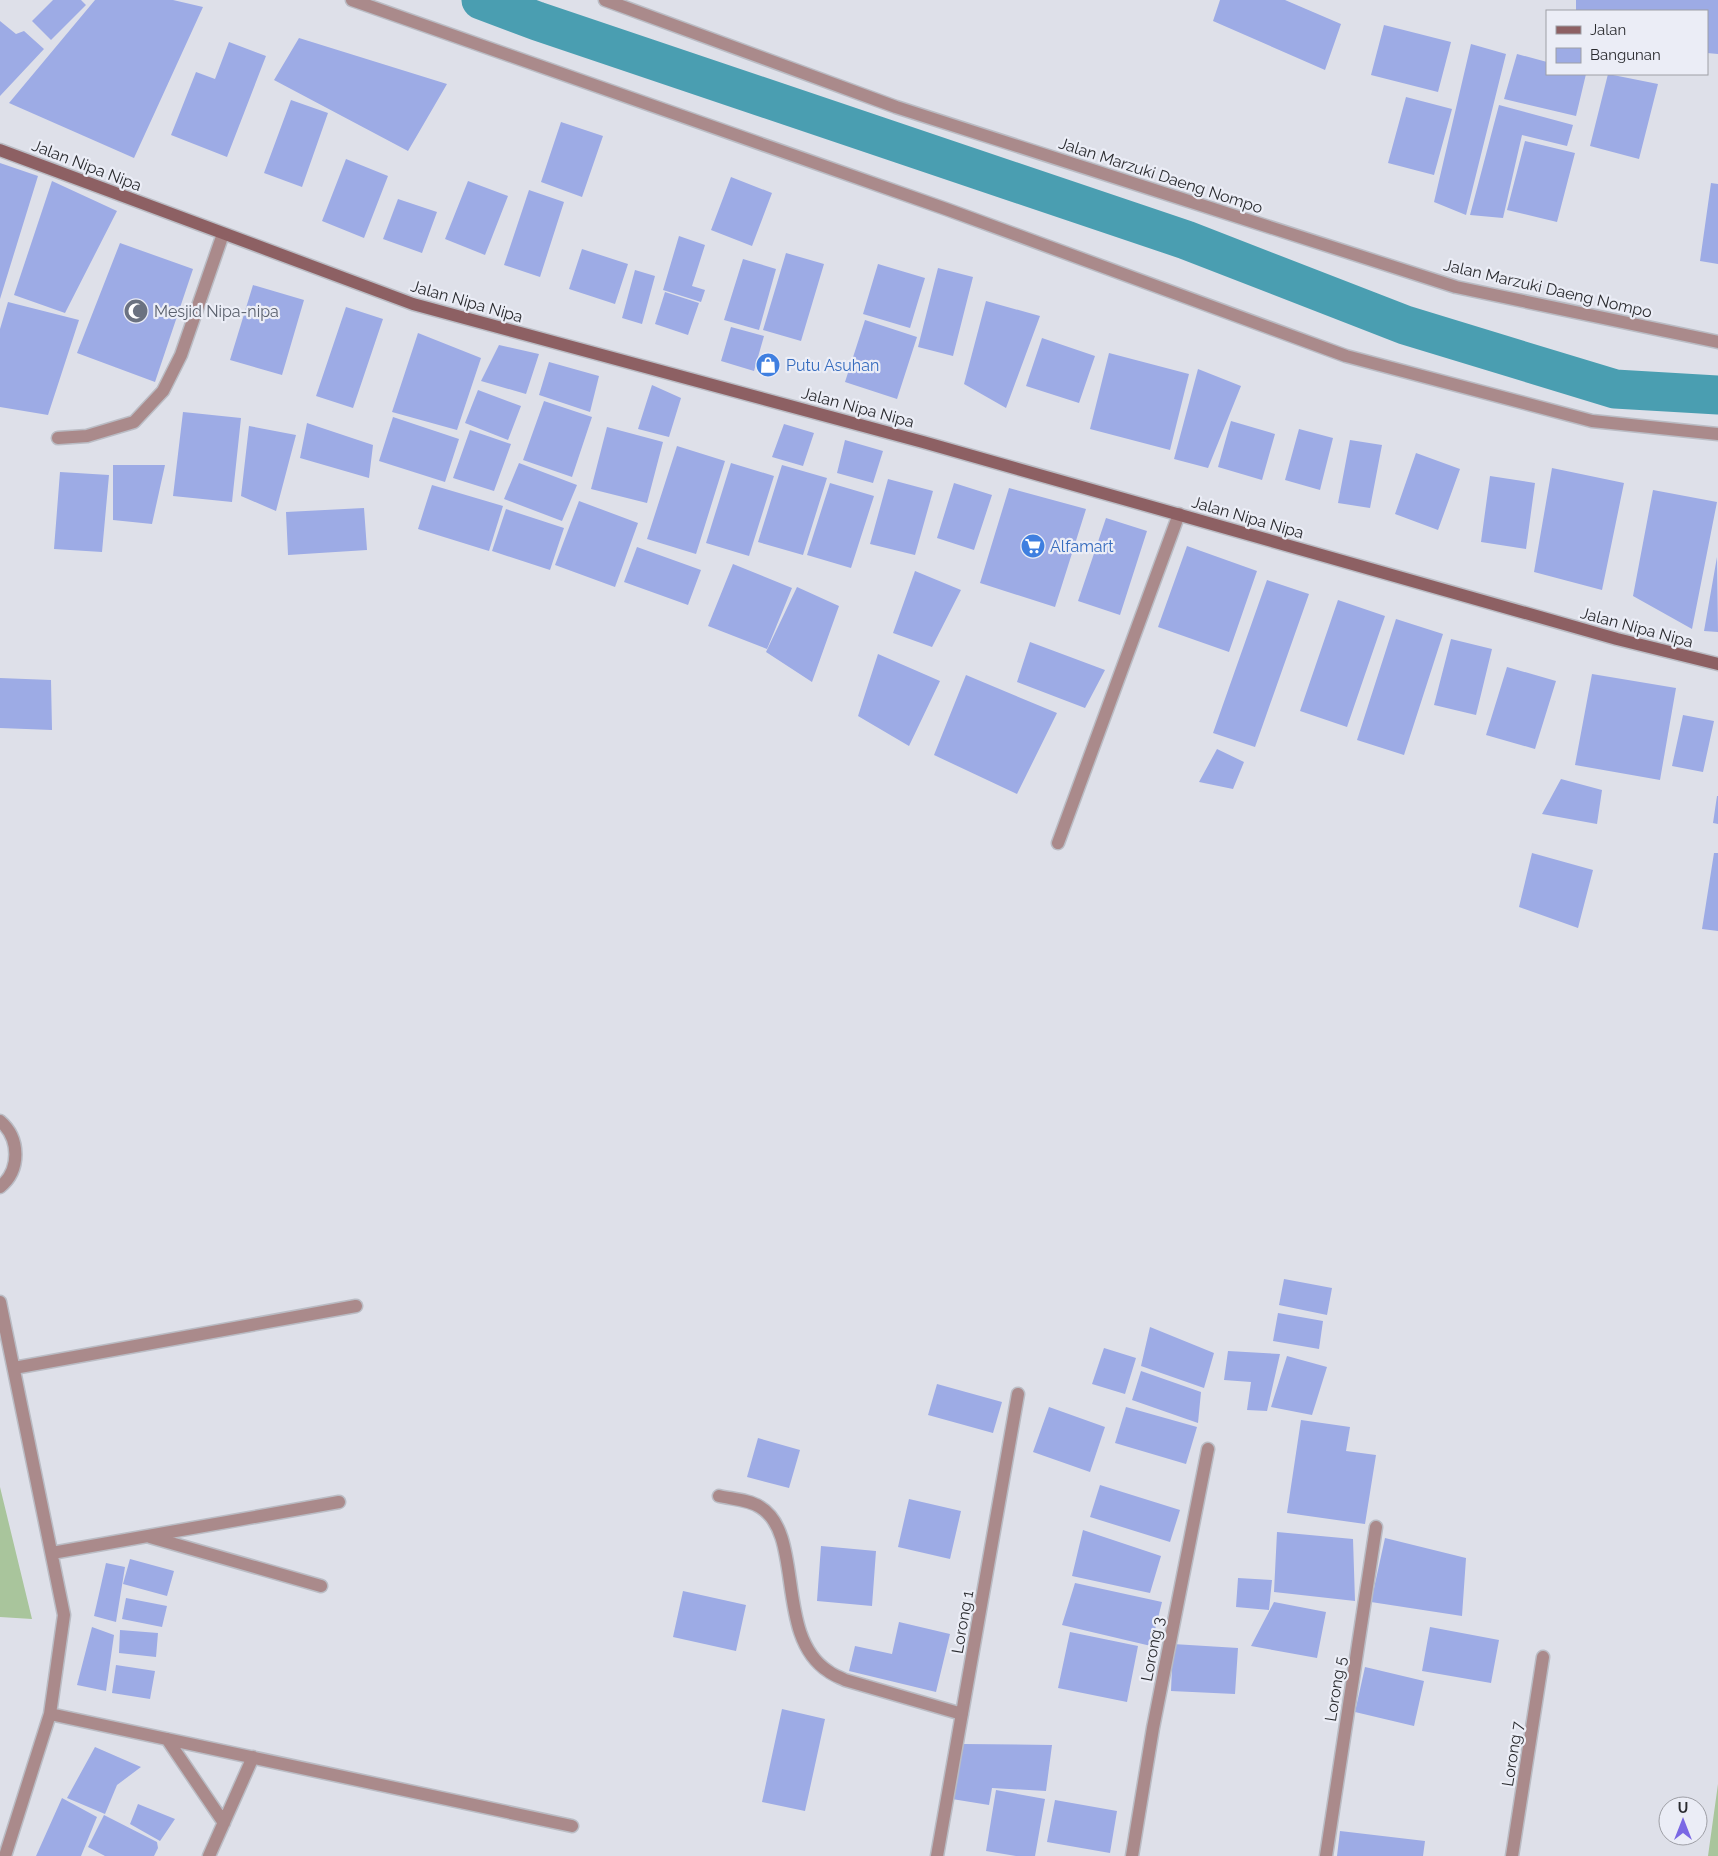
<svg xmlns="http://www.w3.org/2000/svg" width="1718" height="1856" viewBox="0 0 1718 1856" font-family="Raleway,sans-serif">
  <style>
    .green { fill: #a9c59c }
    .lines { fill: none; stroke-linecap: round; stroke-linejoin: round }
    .canal { stroke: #4a9eb1; stroke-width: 39 }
    .building { fill: #9dabe5 }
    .street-casing { stroke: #babcc4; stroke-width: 15 }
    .secondary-casing { stroke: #babcc4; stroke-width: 15 }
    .street { stroke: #aa8a8b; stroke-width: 12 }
    .secondary { stroke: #8d6063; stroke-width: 12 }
    .labels { text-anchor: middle; stroke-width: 4.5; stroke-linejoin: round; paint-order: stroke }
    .street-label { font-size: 16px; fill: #2a2b2f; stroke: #ebedf6 }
    .worship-label { font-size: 16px; fill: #5b616d; stroke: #ebedf6; text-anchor: start }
    .shop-label { font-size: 16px; fill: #366cbe; stroke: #ebedf6; text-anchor: start }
  </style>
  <rect width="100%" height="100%" fill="#dee0e9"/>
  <path class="green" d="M0,1487L32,1619L0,1617Z
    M1718,1784V1856H1708Z"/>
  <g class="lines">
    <path class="canal" d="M481,0L537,21L1186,240L1405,325L1615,389L1718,395"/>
  </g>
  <path class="building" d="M53,0H81L86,5L51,40L32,21Z
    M95,0H173L203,7L134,158L9,103Z
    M1220,0H1285L1341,24L1325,70L1213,21Z
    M1576,0H1718V54L1707,53V11H1576Z
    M0,21L16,34L24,31L44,49L0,96Z
    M1384,25L1451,42L1438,92L1371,75Z
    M299,38L447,84L408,151L274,80Z
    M229,42L266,56L227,157L171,135L196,72L215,79Z
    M1471,44L1506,54L1466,215L1434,202Z
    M1517,54L1547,62V74H1586L1576,116L1504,99Z
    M1608,74L1658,84L1639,159L1590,146Z
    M1406,97L1452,109L1434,175L1388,163Z
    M291,100L328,113L302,187L264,173Z
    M1499,105L1573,125L1567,146L1522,135L1503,218L1470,215Z
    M561,122L603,136L582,197L541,182Z
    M1525,141L1575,153L1557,222L1507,210Z
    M346,159L388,176L364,238L322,221Z
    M0,163L38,176L0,299Z
    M731,177L772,193L752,246L711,230Z
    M52,181L117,211L65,313L14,295Z
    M468,181L508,196L485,255L445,239Z
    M1711,183L1718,184V264L1700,261Z
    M529,190L564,202L540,277L504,265Z
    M398,199L437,212L422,253L383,239Z
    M679,236L705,245L692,286L705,290L701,302L663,290Z
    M120,243L193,269L155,382L77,353Z
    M582,249L628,264L615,304L569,289Z
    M786,253L824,264L801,341L763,330Z
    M743,259L776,269L759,330L724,320Z
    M878,264L925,278L910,328L863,314Z
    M938,268L973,277L953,356L918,347Z
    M635,270L655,276L642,324L622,318Z
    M253,285L304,300L282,375L230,360Z
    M665,292L699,303L688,335L655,324Z
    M986,301L1040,316L1006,408L964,384Z
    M8,302L79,320L48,415L0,407V329Z
    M346,307L383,319L353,408L316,396Z
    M865,320L917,337L897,399L845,382Z
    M731,327L764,336L754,371L721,361Z
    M418,333L481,358L457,430L392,412Z
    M1042,338L1095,356L1079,403L1026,386Z
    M499,345L539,354L526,394L481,381Z
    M1109,353L1189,374L1170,450L1090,429Z
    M549,362L599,376L590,412L539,395Z
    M1198,369L1241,386L1208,468L1174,459Z
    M652,385L681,398L669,437L638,429Z
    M478,390L521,406L508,440L465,423Z
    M544,401L592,417L572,477L523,460Z
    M183,412L241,418L232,502L173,496Z
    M393,417L459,439L445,482L379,461Z
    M1231,421L1275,434L1262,480L1218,467Z
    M307,423L373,445L369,478L300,458Z
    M784,424L814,433L803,466L772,457Z
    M249,426L296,435L276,511L241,496Z
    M607,427L663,442L647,503L591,489Z
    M1299,429L1333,438L1320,490L1285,480Z
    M470,430L511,444L494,491L453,478Z
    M845,440L883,451L873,483L837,473Z
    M1350,440L1382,445L1370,508L1338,503Z
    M677,446L725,461L696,554L647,539Z
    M1416,453L1460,469L1438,530L1395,514Z
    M519,463L577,485L562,521L504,499Z
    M731,463L774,476L749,556L706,543Z
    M113,465H165L152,524L113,520Z
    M782,465L827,478L803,555L758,542Z
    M1552,468L1624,483L1602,590L1534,572Z
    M60,472L109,475L102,552L54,549Z
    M1490,476L1535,483L1526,549L1481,542Z
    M888,479L933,491L915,555L870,544Z
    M830,483L874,496L851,568L807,555Z
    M954,483L992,495L974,550L937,538Z
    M432,485L503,506L489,551L418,529Z
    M1009,488L1086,509L1055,607L980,583Z
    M1653,490L1717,502L1692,629L1633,596Z
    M579,501L638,523L615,587L555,565Z
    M364,508L367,550L288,555L286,512Z
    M506,509L564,528L550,570L492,551Z
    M1106,518L1147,531L1120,615L1078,601Z
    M1187,546L1257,571L1229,652L1158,627Z
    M637,547L701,570L688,605L624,582Z
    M1717,557L1718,632L1704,631Z
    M733,564L792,588L767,649L708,626Z
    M915,571L961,590L932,647L893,633Z
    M1267,580L1309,594L1255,747L1213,733Z
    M797,587L839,606L812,682L766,652Z
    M1338,600L1385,616L1347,727L1300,711Z
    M1396,619L1443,634L1404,755L1357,740Z
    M1451,639L1492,649L1476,715L1434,705Z
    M1030,642L1105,670L1085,708L1017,682Z
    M878,654L940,681L909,746L858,716Z
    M1507,667L1556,681L1535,749L1486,735Z
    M1592,674L1676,688L1660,780L1575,765Z
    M966,675L1057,713L1017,794L934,755Z
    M0,678L51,680L52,730L0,728Z
    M1683,715L1714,721L1703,772L1672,766Z
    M1217,749L1244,762L1233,789L1199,782Z
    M1561,779L1602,790L1597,824L1542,814Z
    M1717,796H1718V824L1713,823Z
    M1532,853L1593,870L1578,928L1519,907Z
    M1714,853H1718V931L1702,929Z
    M1284,1279L1332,1288L1327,1315L1279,1305Z
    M1278,1313L1323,1321L1319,1349L1273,1341Z
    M1150,1327L1214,1353L1204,1388L1141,1366Z
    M1104,1348L1136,1358L1125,1394L1092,1384Z
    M1228,1351L1280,1354L1267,1411L1247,1410L1251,1382L1224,1380Z
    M1287,1356L1327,1367L1312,1415L1271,1407Z
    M1141,1371L1201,1392L1198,1423L1132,1400Z
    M937,1384L1002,1402L993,1433L928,1415Z
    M1049,1407L1105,1427L1090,1472L1033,1452Z
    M1126,1407L1197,1427L1186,1464L1115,1443Z
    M1301,1420L1350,1427L1346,1451L1376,1455L1365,1524L1287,1513Z
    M758,1438L800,1450L789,1488L747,1477Z
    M1100,1485L1180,1510L1170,1542L1090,1517Z
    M909,1499L961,1511L950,1559L898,1547Z
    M1083,1530L1161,1556L1150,1593L1072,1576Z
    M1277,1532L1353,1539L1355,1601L1274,1592Z
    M1385,1538L1466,1558L1462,1616L1371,1602Z
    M821,1546L876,1551L872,1606L817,1601Z
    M130,1559L174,1571L167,1596L123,1584Z
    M106,1563L125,1567L116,1622L94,1616Z
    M1238,1578L1272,1580L1269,1610L1236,1607Z
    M1075,1583L1162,1602L1151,1646L1062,1625Z
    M683,1591L746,1605L736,1651L673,1637Z
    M126,1598L167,1606L162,1627L122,1619Z
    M1274,1602L1326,1612L1317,1658L1251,1646Z
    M899,1622L950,1634L936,1692L849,1671L855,1646L892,1654Z
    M92,1627L114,1635L106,1691L77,1685Z
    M1430,1627L1499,1640L1491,1683L1422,1671Z
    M120,1630L158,1633L156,1657L119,1653Z
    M1070,1632L1138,1646L1127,1702L1058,1688Z
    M1173,1644L1238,1648L1235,1694L1171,1691Z
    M116,1665L155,1671L150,1699L112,1693Z
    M1365,1667L1424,1681L1414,1726L1355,1712Z
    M782,1709L825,1719L805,1811L762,1802Z
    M963,1744L1052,1745L1046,1791L992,1788L989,1805L952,1799Z
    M95,1747L141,1767L117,1785L105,1814L67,1798Z
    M996,1790L1045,1799L1035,1856H1016L986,1851Z
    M62,1798L97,1817L81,1856H36Z
    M1055,1800L1117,1811L1110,1853L1047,1842Z
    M138,1804L175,1819L160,1841L130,1824Z
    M104,1815L157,1842L158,1848L154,1856H105L88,1847Z
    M1340,1831L1425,1841L1423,1856H1337Z"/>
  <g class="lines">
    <defs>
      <path id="street" d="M352,0L946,209L1346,356L1592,421L1718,434
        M605,0L896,107L1456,287L1718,342
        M58,438L87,436L134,422L163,391L181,355L223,234
        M1058,843L1179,514
        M0,1121C20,1138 21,1170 0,1187
        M0,1302L64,1615L50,1714L5,1856
        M14,1368L356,1306
        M719,1496C732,1499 750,1500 760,1507C805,1534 774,1636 828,1671C833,1675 839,1677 845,1680L962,1714
        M150,1537L321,1586
        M52,1553L339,1502
        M50,1714L572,1826
        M167,1739L224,1823
        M209,1856L253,1757
        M937,1856L1018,1394
        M1132,1856L1153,1728L1208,1449
        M1326,1856L1376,1527
        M1512,1856L1543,1657"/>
      <path id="secondary" d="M0,150L413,304L923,442L1617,639L1718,664"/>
    </defs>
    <use href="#street" class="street-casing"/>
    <use href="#secondary" class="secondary-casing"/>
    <use href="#street" class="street"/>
    <use href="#secondary" class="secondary"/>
  </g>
  <defs>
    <symbol id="mosque-disc" viewBox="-11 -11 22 22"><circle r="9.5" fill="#6b7280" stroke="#ebedf6"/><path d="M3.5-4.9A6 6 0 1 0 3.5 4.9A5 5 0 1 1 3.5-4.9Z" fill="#fff"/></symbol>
    <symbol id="shop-disc" viewBox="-11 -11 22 22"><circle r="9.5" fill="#3f7fe0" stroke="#ebedf6"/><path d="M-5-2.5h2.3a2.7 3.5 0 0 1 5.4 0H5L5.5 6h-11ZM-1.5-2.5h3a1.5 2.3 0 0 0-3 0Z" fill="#fff"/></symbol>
    <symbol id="supermarket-disc" viewBox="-11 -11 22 22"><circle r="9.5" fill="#3f7fe0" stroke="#ebedf6"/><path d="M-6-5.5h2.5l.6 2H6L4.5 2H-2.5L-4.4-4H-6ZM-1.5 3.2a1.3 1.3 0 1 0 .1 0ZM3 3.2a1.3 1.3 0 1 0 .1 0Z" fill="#fff"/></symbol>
  </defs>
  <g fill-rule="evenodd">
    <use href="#mosque-disc" x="122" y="297" width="28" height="28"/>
    <use href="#shop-disc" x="754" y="351" width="28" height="28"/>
    <use href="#supermarket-disc" x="1019" y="532" width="28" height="28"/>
  </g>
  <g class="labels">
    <g class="street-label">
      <text transform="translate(87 165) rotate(21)" y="6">Jalan Nipa Nipa</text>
      <text transform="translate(1161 175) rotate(18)" y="6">Jalan Marzuki Daeng Nompo</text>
      <text transform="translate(1548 288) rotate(13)" y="6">Jalan Marzuki Daeng Nompo</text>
      <text transform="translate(467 301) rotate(16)" y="6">Jalan Nipa Nipa</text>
      <text transform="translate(858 407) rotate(15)" y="6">Jalan Nipa Nipa</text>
      <text transform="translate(1248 517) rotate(16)" y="6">Jalan Nipa Nipa</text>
      <text transform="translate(1637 627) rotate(15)" y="6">Jalan Nipa Nipa</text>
      <text transform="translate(962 1622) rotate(-80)" y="6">Lorong 1</text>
      <text transform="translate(1152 1649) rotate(-79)" y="6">Lorong 3</text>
      <text transform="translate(1335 1689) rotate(-81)" y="6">Lorong 5</text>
      <text transform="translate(1512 1754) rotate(-81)" y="6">Lorong 7</text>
    </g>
    <g class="worship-label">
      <text x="154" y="317">Mesjid Nipa-nipa</text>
    </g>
    <g class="shop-label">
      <text x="786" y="371">Putu Asuhan</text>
      <text x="1050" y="552">Alfamart</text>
    </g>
  </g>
  <rect x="1546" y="10" width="162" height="65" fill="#ebedf6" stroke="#9e9fa6"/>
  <rect x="1556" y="26" width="25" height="8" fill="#8d6063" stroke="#9e9fa6"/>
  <text x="1590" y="35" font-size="15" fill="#2a2b2f">Jalan</text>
  <rect x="1556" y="48" width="25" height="15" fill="#9dabe5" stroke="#9e9fa6"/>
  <text x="1590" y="60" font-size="15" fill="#2a2b2f">Bangunan</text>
  <g transform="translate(1683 1821)"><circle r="24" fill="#ebedf6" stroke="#9e9fa6"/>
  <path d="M0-4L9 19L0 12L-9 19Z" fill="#7a68e4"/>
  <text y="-8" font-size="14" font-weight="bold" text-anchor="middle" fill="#2a2b2f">U</text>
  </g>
</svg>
